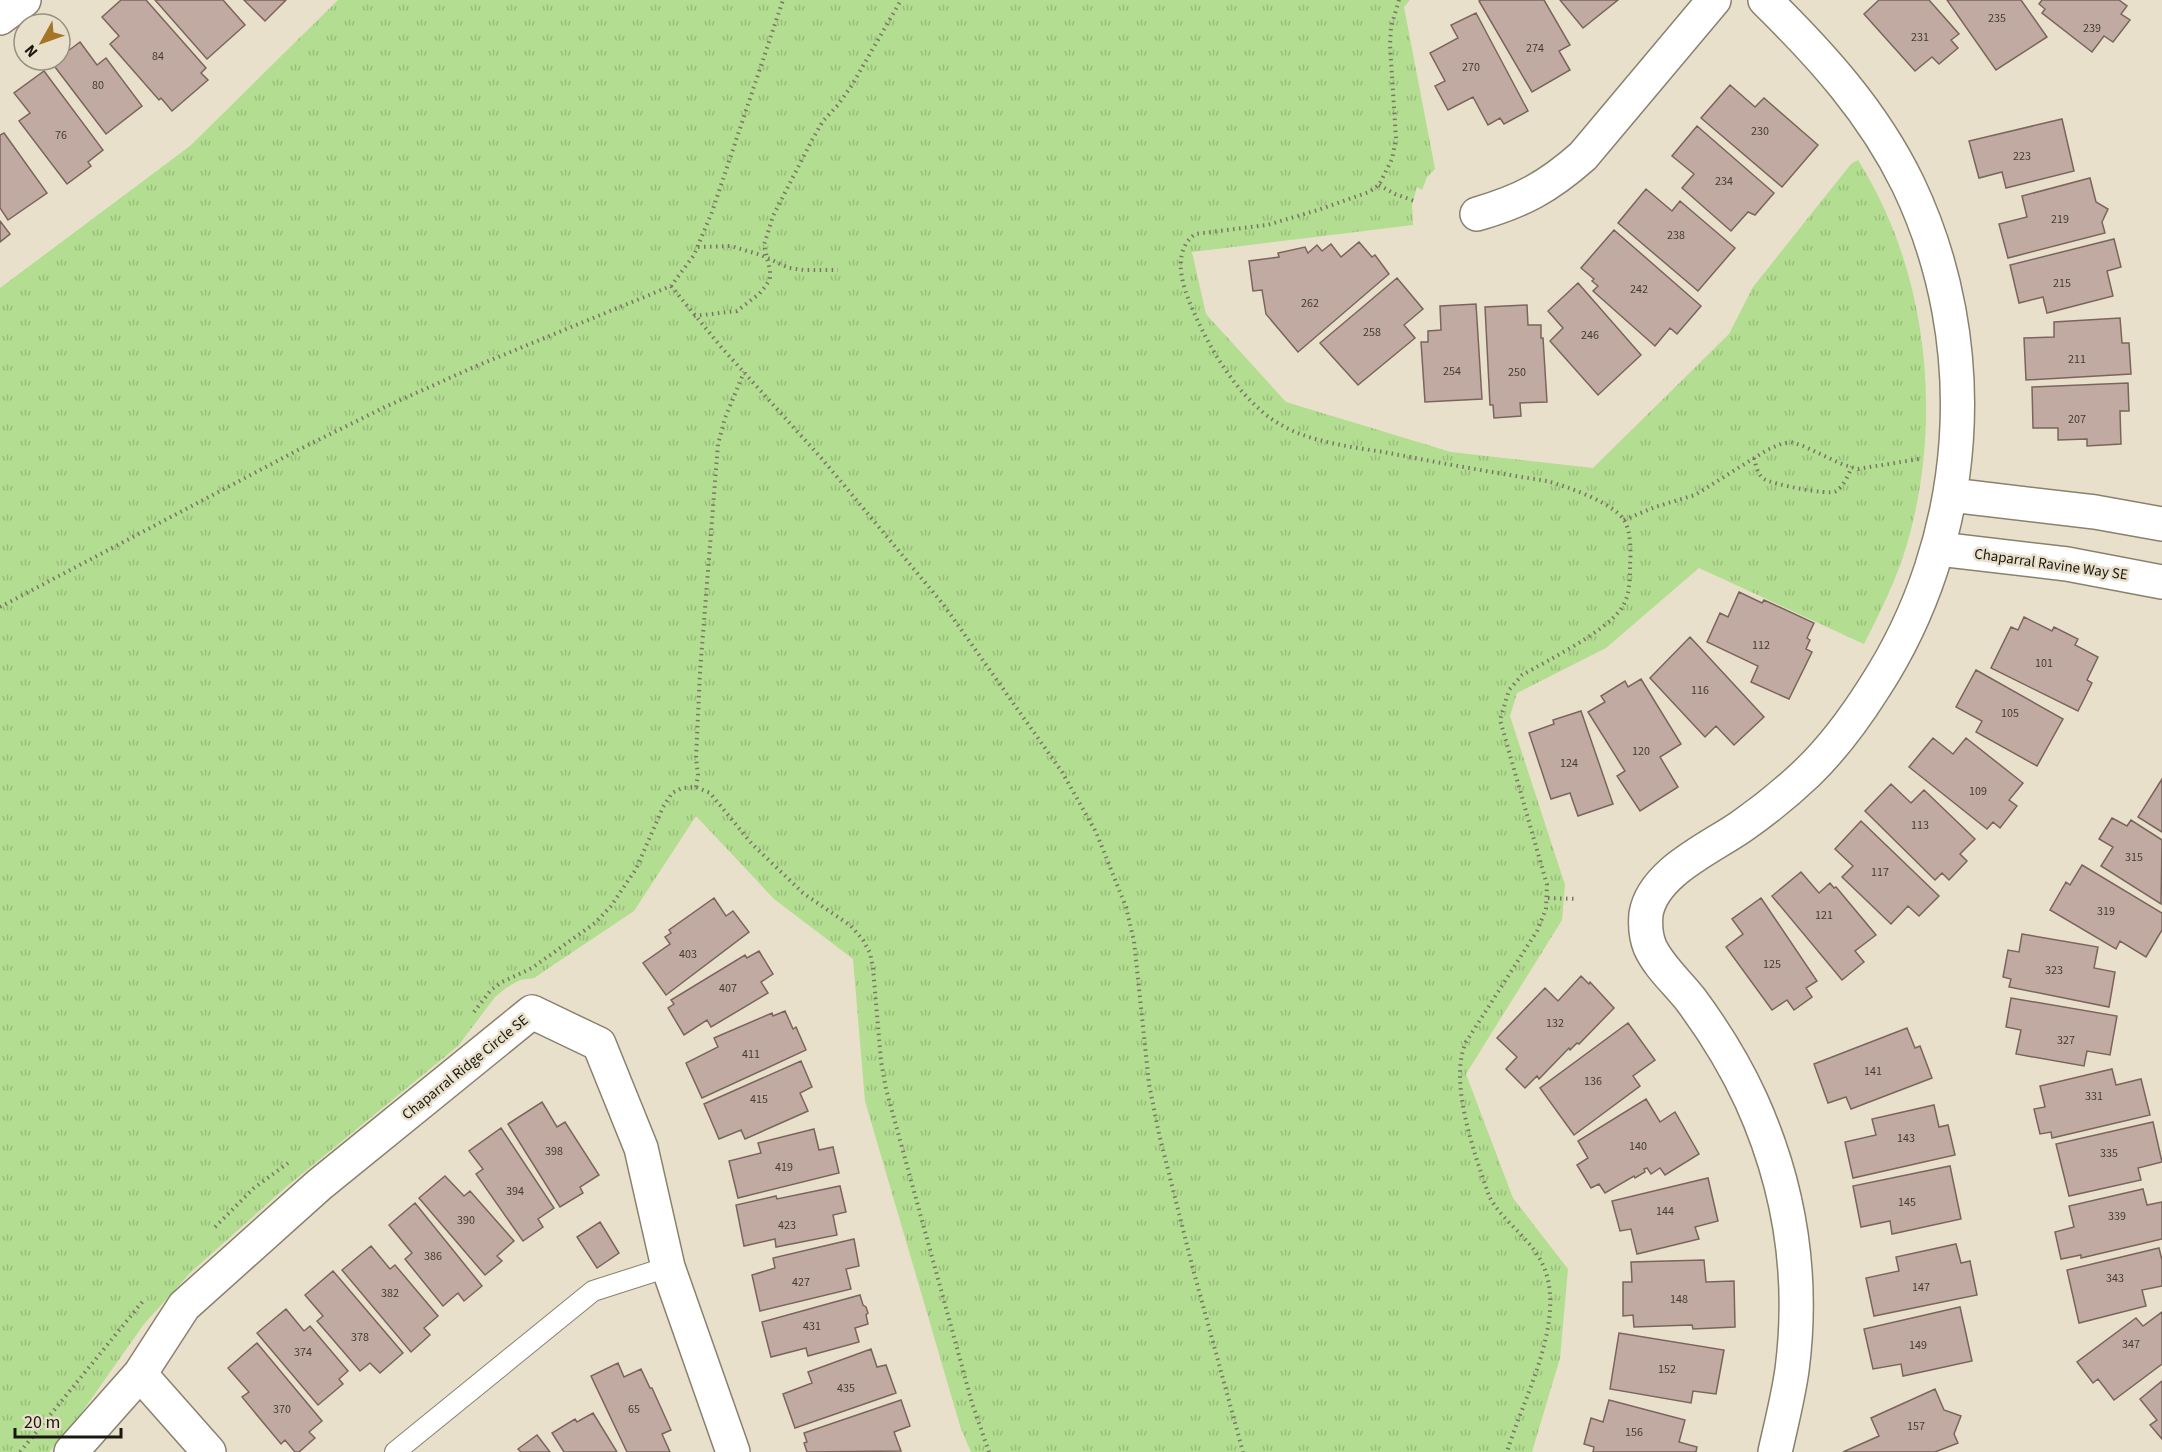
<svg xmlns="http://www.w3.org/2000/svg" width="2162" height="1452" viewBox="0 0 2162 1452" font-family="'Source Sans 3',sans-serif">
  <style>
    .park { fill: url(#park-tufts) }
    .building { fill: #c1aaa2; stroke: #7a655d; stroke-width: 1.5 }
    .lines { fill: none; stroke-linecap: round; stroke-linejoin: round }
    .service-casing { stroke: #89816e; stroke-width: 22 }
    .minor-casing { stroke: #89816e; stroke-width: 36 }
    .path { stroke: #7b7567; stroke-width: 4; stroke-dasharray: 1.5 4.5; stroke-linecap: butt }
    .service { stroke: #fff; stroke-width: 20 }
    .minor { stroke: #fff; stroke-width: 33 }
    .labels { text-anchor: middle; stroke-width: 5; stroke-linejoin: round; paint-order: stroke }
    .number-label { font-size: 12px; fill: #443c34 }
    .street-label { font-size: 15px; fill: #1a170f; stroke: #e9e0cb }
  </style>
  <defs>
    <pattern id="park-tufts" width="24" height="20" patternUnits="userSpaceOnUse" patternTransform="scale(1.5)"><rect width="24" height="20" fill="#b3dd90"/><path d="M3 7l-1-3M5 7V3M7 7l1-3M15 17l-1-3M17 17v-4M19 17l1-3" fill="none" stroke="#99bd7b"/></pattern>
  </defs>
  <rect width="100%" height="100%" fill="#e9e0cb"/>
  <path class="park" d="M338,0H1410L1404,7L1435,169L1427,177L1422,190L1417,187L1412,205L1413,225L1192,252L1206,314L1286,402L1451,452L1593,468L1729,334L1753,287L1851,164L1858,160C1867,174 1875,189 1882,204C1931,307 1939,435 1907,544C1897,579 1880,612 1864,644L1699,568L1606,648L1517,693L1510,716L1565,885L1562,920L1466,1074L1513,1198L1568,1269L1560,1358L1532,1452H971L961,1429L865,1101L853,959L774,899L696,816L634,911L534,978L520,980L506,988L495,997L458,1046L286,1187L190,1273L144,1324L82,1412L49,1452H0V288L190,146Z"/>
  <path class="building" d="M121,0H146L206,68L201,73L208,80L172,111L161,98L159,100L110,44L119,36L102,17Z
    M155,0H223L245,25L207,59Z
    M244,0H286L265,21Z
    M1481,0H1544L1570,45L1559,51L1570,70L1532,92L1479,1Z
    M1560,0H1618L1583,28Z
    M1879,0H1929L1959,34L1951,40L1958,48L1939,64L1932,57L1915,71L1864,14Z
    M1947,0H2021L2047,37L1996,70Z
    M2042,0H2119L2127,6L2121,14L2130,20L2113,42L2104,36L2092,52L2042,13L2045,9L2039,4Z
    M1476,13L1528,111L1504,124L1500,118L1488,125L1473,97L1448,110L1435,86L1445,81L1430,53L1458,38L1451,25Z
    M80,42L97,65L106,58L142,106L106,134L52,63L60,60V57Z
    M44,71L103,150L88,162L91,166L67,184L19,121L30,113L14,93Z
    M1730,85L1755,107L1764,98L1818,145L1782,187L1701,118Z
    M2062,119L2074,171L2006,188L2002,172L1979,178L1969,141Z
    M1697,126L1774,193L1755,215L1748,212L1731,231L1682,188L1694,174L1672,156Z
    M4,133L47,193L8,220L0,208V135Z
    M2090,178L2096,202L2108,209L2102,222L2105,233L2008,258L1999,224L2027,217L2022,196Z
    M1646,189L1672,211L1680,201L1735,248L1698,291L1618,223Z
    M0,221L10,234L0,242Z
    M1614,230L1701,306L1677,334L1670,328L1655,346L1593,291L1598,286L1592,281L1594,279L1581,268Z
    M2114,239L2121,267L2107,271L2113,296L2047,313L2043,297L2019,303L2010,265Z
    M1359,242L1372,257L1375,255L1389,274L1298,352L1266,314L1262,290L1253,291L1249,261L1279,257L1278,253L1305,247L1308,253L1317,245L1322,251L1331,244L1341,257Z
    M1397,278L1423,309L1404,325L1415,338L1358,385L1320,343Z
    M1578,283L1641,355L1598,395L1550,341L1563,328L1548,311Z
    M1476,304L1482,399L1425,402L1421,342H1428V331L1441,330L1440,306Z
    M1527,305L1528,325H1541V338H1543L1547,402L1520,403L1521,416L1494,418L1493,405H1490L1485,307Z
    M2120,318L2122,343H2129L2131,374L2026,380L2024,338L2054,337V322Z
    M2128,383L2129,411H2120L2121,444L2087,446V439L2058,440V428H2033L2032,387Z
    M1739,592L1762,603L1764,600L1814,623L1807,638L1810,640L1806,649L1812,652L1789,699L1751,682L1758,666L1707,642L1720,613L1728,617Z
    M2024,617L2052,631L2054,627L2078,639L2075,645L2098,657L2087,680L2092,683L2078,711L1991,668L2011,627L2018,630Z
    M1690,637L1764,717L1734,745L1716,726L1705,737L1650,678Z
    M1976,670L2063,719L2037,766L1976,732L1982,721L1956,707Z
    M1641,679L1681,744L1660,757L1678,787L1640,811L1617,776L1625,771L1588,712L1605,702L1601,696L1625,681L1628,687Z
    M1581,711L1613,804L1578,816L1570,793L1551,799L1529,733L1554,724L1553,720Z
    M1933,738L1953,754L1966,738L2023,783L2009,800L2017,806L2000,828L1993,822L1987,829L1909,767Z
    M2162,779V832L2138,817Z
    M1891,784L1911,803L1924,790L1975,839L1960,854L1967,861L1949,880L1942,873L1935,880L1865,811Z
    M2112,818L2127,826L2131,820L2162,840L2161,904L2101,866L2113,847L2099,839Z
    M1861,821L1939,896L1919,916L1908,906L1891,924L1842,877L1853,866L1835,849Z
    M2082,865L2162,913V930L2146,957L2120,941L2116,949L2050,910L2066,882L2070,885Z
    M1801,872L1819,893L1830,883L1834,888L1836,887L1876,935L1855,951L1864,962L1842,980L1772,896Z
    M714,898L726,916L733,911L749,932L666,995L643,963L670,944L665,937L671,933L669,930Z
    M1761,898L1817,981L1806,988L1812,997L1794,1010L1787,1000L1772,1010L1726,947L1743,934L1732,919Z
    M2022,934L2098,947L2094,968L2115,972L2109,1007L2009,987L2011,979L2003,977L2008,950L2019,952Z
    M759,951L773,974L761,982L768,993L711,1027L707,1020L684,1035L668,1008L674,1004L671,1000L745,955L747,958Z
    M1581,976L1589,984L1590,982L1614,1008L1579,1044L1577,1043L1570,1050L1569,1048L1539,1079L1537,1076L1525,1088L1506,1069L1517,1057L1497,1038L1545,988L1558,1001Z
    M2011,998L2117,1016L2110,1055L2087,1051L2084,1066L2016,1054L2021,1030L2006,1027Z
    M785,1011L793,1029L796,1027L806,1050L702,1098L686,1063L718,1047L714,1038L772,1013L773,1016Z
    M1628,1023L1655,1060L1633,1076L1640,1086L1574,1135L1540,1088Z
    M1907,1028L1915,1048L1920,1046L1932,1078L1851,1109L1846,1097L1828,1103L1814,1064Z
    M801,1061L812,1087L800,1093L808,1111L745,1139L741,1130L719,1139L704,1104Z
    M2112,1069L2116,1085L2141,1079L2150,1115L2052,1138L2051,1132L2040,1134L2034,1109L2045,1107L2040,1086Z
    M1646,1099L1660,1122L1675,1112L1699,1154L1665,1175L1660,1168L1651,1174L1647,1168L1644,1169L1645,1172L1635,1178L1634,1176L1605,1193L1599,1184L1591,1188L1577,1165L1588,1158L1578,1141Z
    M542,1102L557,1127L565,1122L599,1175L580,1187L583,1193L560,1207L508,1124Z
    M1934,1105L1939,1127L1948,1125L1955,1155L1853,1178L1845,1142L1876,1135L1872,1119Z
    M2153,1122L2162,1162L2138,1168L2141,1180L2069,1196L2056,1144Z
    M501,1128L554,1208L538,1219L543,1227L523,1241L476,1174L483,1169L469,1151Z
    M814,1129L819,1150L833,1147L839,1173L738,1198L729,1161L761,1153L758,1143Z
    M1950,1166L1961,1219L1892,1234L1890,1221L1861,1227L1853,1186Z
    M445,1176L464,1196L470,1191L514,1241L497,1256L502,1261L485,1275L419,1198Z
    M1708,1178L1718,1221L1695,1227L1699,1239L1637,1254L1631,1229L1620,1231L1612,1201Z
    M840,1186L846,1212L833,1215L837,1235L776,1247L775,1239L744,1246L736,1205L776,1196L777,1199Z
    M2143,1189L2147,1205L2162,1202V1239L2081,1258V1255L2061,1259L2055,1232L2074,1227L2069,1206Z
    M415,1203L482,1286L464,1301L458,1293L443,1306L405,1259L412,1253L389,1225Z
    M600,1222L619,1253L597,1268L577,1237Z
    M854,1239L859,1266L846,1269L851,1289L760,1311L752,1275L775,1268L773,1258Z
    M1956,1244L1961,1263L1970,1261L1977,1295L1874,1316L1866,1278L1899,1271L1896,1257Z
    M371,1246L390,1269L395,1265L438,1316L424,1328L430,1335L411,1352L342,1270Z
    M2159,1248L2162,1260V1286L2142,1290L2146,1306L2079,1323L2067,1270Z
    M1704,1260L1706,1282L1734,1281L1735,1327L1693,1329L1692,1325L1634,1327L1633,1315L1623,1316V1282H1632L1631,1262Z
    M333,1271L403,1353L380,1373L370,1363L360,1371L317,1321L323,1316L305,1295Z
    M860,1295L863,1305L866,1307L868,1313L866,1315L868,1324L855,1328L859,1342L808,1356L806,1348L771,1357L762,1322Z
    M1960,1307L1972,1361L1903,1376L1901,1364L1873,1369L1864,1329Z
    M286,1309L304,1331L310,1326L348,1371L339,1379L343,1384L318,1405L257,1333Z
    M2162,1312V1364L2114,1400L2098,1379L2093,1383L2077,1362L2136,1318L2143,1326Z
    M1619,1333L1724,1350L1716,1394L1693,1391L1691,1403L1610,1389Z
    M257,1343L322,1421L309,1432L315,1438L299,1452H295L285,1440L281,1444L242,1397L249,1392L228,1368Z
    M871,1349L877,1367L886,1365L896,1393L795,1428L783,1394L812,1383L808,1372Z
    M618,1363L624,1377L641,1369L650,1388H652L671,1430L662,1434L670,1452H627L591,1376Z
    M2162,1381V1439L2150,1425L2157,1420L2140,1399Z
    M1935,1389L1944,1410L1961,1416L1954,1434L1958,1443L1935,1452H1843L1879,1436L1871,1418Z
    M901,1400L910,1426L894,1432L901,1451L807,1452L804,1443L807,1442L804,1433Z
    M1609,1400L1685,1420L1679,1442L1697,1447L1696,1452H1593L1594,1447L1584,1444L1591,1418L1603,1422Z
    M593,1413L617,1452H564L552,1433L575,1419L577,1422Z
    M537,1435L550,1452H521L518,1449Z"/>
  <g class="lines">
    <defs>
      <path id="service" d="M395,1452L593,1291L668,1267"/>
      <path id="minor" d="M1765,0C1821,55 1873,112 1908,184C1985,345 1971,539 1874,688C1855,718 1833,748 1807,773C1787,792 1765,810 1742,826C1711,848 1653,872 1646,914C1645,925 1646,937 1650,947C1659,967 1678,983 1691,1000C1714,1031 1735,1065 1751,1100C1790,1186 1804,1277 1792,1370C1788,1398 1781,1425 1775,1452
        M0,18L24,0
        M1477,214C1522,201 1548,187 1583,156L1714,0
        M1951,495L2095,512L2162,524
        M1939,549L2067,564L2162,582
        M140,1374L209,1452
        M71,1452L140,1374L184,1306L319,1185L532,1012L599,1044L641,1148L668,1267L733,1452"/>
    </defs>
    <use href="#service" class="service-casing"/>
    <use href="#minor" class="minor-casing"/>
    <path class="path" d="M1399,0L1391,27L1390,45L1396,139L1392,159L1379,185L1369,192L1318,210L1267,225L1195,234C1174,250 1180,278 1189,301C1206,342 1230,385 1265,414C1300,443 1351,446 1394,454C1445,464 1496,473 1547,481C1568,487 1612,502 1624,520C1631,531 1631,552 1630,565C1630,580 1630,596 1621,609C1605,632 1547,661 1522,675L1509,690L1500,720L1547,885L1546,909L1537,931L1466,1042C1448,1082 1475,1155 1489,1196C1502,1221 1528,1236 1541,1261C1570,1316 1523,1398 1507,1452
      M1379,185L1395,194L1417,202
      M698,247L731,246L761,255L789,268L804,270H838
      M671,286L722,348L823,460L943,604L1062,772L1096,832L1126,907L1134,941L1149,1084L1159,1134L1193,1269L1243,1452
      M694,316L737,311L759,294L765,287L770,279V270L764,245L773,216L812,140L823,121L838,105L852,85L901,0
      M1754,458C1756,465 1757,474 1764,479C1772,484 1828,496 1836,491C1844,486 1848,475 1852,467
      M1624,520L1655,507L1695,495L1767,450L1781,444L1791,442L1803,446L1844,465L1858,469L1919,459
      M0,607L298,450L385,407L474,367L671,286L694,255L712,212L783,0
      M696,787L698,775L696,758L700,672L718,444L725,418L744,372
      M1548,898L1578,899
      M474,1012L491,990L502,982L532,968L595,923L611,906L636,869L663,807L672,793L682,788L696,787L710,793L752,844L803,893L851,926L863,940L870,953L873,968L881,1061L886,1089L972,1403L989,1452
      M215,1227L254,1188L288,1163
      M20,1452L143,1301"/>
    <use href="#service" class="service"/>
    <use href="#minor" class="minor"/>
  </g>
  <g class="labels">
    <g class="number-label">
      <text x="1997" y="22">235</text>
      <text x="2092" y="32">239</text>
      <text x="1920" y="41">231</text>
      <text x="1535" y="52">274</text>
      <text x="158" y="60">84</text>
      <text x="1471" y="71">270</text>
      <text x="98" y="89">80</text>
      <text x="1760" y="135">230</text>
      <text x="61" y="139">76</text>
      <text x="2022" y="160">223</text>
      <text x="1724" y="185">234</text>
      <text x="2060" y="223">219</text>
      <text x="1676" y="239">238</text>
      <text x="2062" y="287">215</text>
      <text x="1639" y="293">242</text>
      <text x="1310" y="307">262</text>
      <text x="1372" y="336">258</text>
      <text x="1590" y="339">246</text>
      <text x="2077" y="363">211</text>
      <text x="1452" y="375">254</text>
      <text x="1517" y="376">250</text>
      <text x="2077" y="423">207</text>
      <text x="1761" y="649">112</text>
      <text x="2044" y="667">101</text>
      <text x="1700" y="694">116</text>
      <text x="2010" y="717">105</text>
      <text x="1641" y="755">120</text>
      <text x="1569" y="767">124</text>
      <text x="1978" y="795">109</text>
      <text x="1920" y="829">113</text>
      <text x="2134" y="861">315</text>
      <text x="1880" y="876">117</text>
      <text x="2106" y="915">319</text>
      <text x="1824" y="919">121</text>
      <text x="688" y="958">403</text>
      <text x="1772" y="968">125</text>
      <text x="2054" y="974">323</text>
      <text x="728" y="992">407</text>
      <text x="1555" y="1027">132</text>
      <text x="2066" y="1044">327</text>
      <text x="751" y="1058">411</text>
      <text x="1873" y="1075">141</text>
      <text x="1593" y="1085">136</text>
      <text x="2094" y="1100">331</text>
      <text x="759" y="1103">415</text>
      <text x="1906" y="1142">143</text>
      <text x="1638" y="1150">140</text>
      <text x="554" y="1155">398</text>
      <text x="2109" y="1157">335</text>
      <text x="784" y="1171">419</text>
      <text x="515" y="1195">394</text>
      <text x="1907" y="1206">145</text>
      <text x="1665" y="1215">144</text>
      <text x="2117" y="1220">339</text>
      <text x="466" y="1224">390</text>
      <text x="787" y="1229">423</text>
      <text x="433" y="1260">386</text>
      <text x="2115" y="1282">343</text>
      <text x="801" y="1286">427</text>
      <text x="1921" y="1291">147</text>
      <text x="390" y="1297">382</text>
      <text x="1679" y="1303">148</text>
      <text x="812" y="1330">431</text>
      <text x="360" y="1341">378</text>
      <text x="2131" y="1348">347</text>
      <text x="1918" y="1349">149</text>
      <text x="303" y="1356">374</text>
      <text x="1667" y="1373">152</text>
      <text x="846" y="1392">435</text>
      <text x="282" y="1413">370</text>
      <text x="634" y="1413">65</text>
      <text x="1916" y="1430">157</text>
      <text x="1634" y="1436">156</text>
    </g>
    <g class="street-label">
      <text transform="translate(2051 564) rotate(8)" y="5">Chaparral Ravine Way SE</text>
      <text transform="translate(465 1067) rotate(-39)" y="5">Chaparral Ridge Circle SE</text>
    </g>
  </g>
  <g transform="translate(42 42) rotate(230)"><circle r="28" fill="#e9e0cb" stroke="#969080" stroke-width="1.5"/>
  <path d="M0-4.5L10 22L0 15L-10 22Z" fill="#a47529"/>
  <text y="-9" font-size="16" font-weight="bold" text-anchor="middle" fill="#1a170f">N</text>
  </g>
  <path d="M15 1428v9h106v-9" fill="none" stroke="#1a170f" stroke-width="3"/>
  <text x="24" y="1428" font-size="18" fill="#1a170f" stroke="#e9e0cb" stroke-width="4.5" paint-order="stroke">20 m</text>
</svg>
